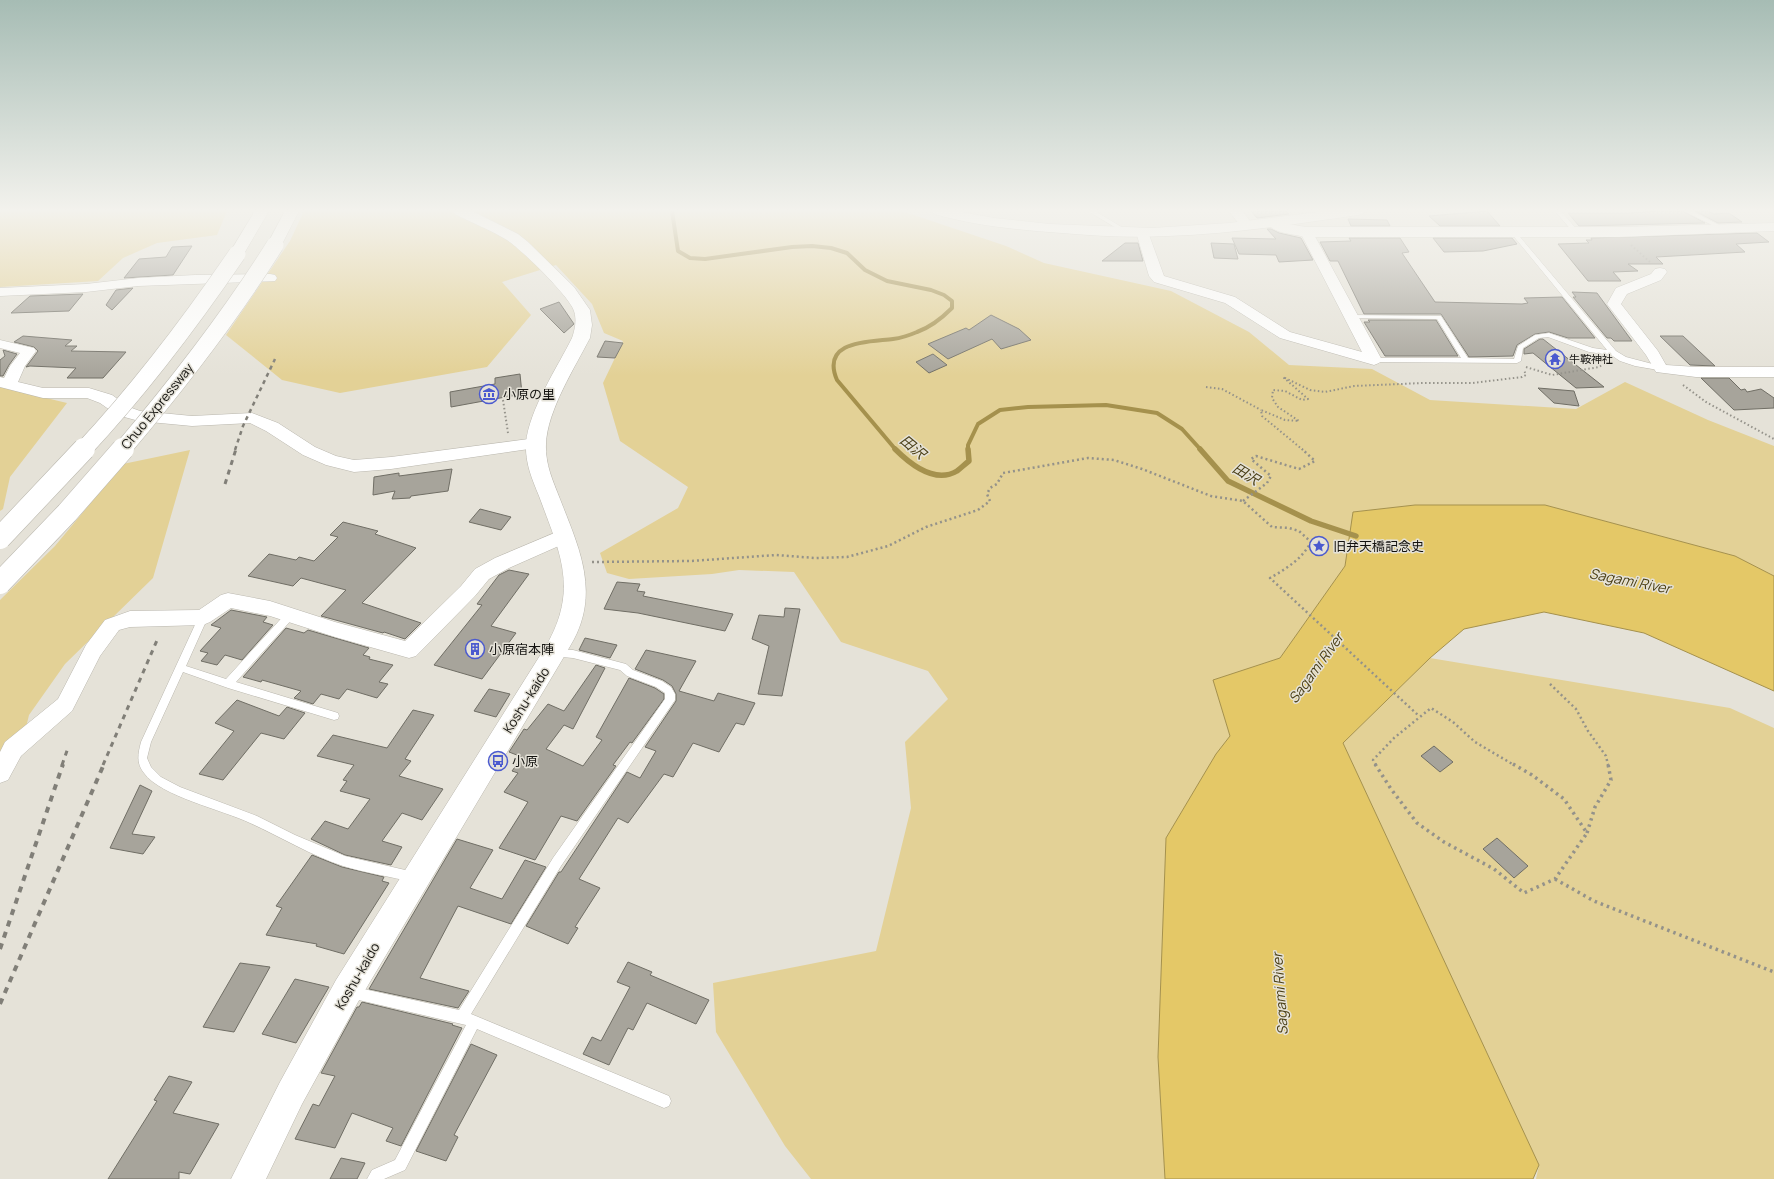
<svg xmlns="http://www.w3.org/2000/svg" width="1774" height="1179" viewBox="0 0 1774 1179" font-family="Manrope,'Noto Sans JP',sans-serif">
  <style>
    .green { fill: #e3d196 }
    .water { fill: #e4c867; stroke: #a5914d }
    .lines { fill: none; stroke-linecap: round; stroke-linejoin: round }
    .stream-far1 { stroke: #a5914d; stroke-width: 4 }
    .stream { stroke: #a5914d; stroke-width: 5.5 }
    .building { fill: #a7a49b; stroke: #706e65 }
    .lane-casing { stroke: #bab7ae; stroke-width: 1 }
    .street-casing { stroke: #bab7ae; stroke-width: 1 }
    .secondary-casing { stroke: #bab7ae; stroke-width: 1 }
    .highway-casing { stroke: #bab7ae; stroke-width: 1 }
    .path-far2 { stroke: #94928a; stroke-width: 2; stroke-dasharray: 1.5 2.5; stroke-linecap: butt }
    .path-far1 { stroke: #94928a; stroke-width: 2.5; stroke-dasharray: 2 3; stroke-linecap: butt }
    .path { stroke: #94928a; stroke-width: 3.5; stroke-dasharray: 2.5 4; stroke-linecap: butt }
    .lane { fill: #fff; fill-rule: evenodd }
    .street { fill: #fff; fill-rule: evenodd }
    .secondary { fill: #fff; fill-rule: evenodd }
    .highway { fill: #fff; fill-rule: evenodd }
    .rail-far2 { stroke: #817f78; stroke-width: 2.5; stroke-dasharray: 4 4; stroke-linecap: butt }
    .rail-far1 { stroke: #817f78; stroke-width: 3; stroke-dasharray: 5 5; stroke-linecap: butt }
    .rail { stroke: #817f78; stroke-width: 4; stroke-dasharray: 6 6; stroke-linecap: butt }
    .highway-bridge-far1-casing { stroke: #bab7ae; stroke-width: 18; stroke-linecap: butt }
    .highway-bridge-casing { stroke: #bab7ae; stroke-width: 23; stroke-linecap: butt }
    .highway-bridge-far1 { stroke: #fff; stroke-width: 17 }
    .highway-bridge { stroke: #fff; stroke-width: 22 }
    .labels { text-anchor: middle; stroke-width: 3; stroke-linejoin: round; paint-order: stroke }
    .far-poi-label { font-size: 11px; fill: #13120f; stroke: #e5e2d8; text-anchor: start }
    .poi-label { font-size: 13px; fill: #13120f; stroke: #e5e2d8; text-anchor: start }
    .street-label { font-size: 13px; fill: #13120f; stroke: #e5e2d8 }
    .water-label { font-size: 14px; font-style: italic; fill: #493e14; stroke: #e5e2d8 }
  </style>
  <rect width="100%" height="100%" fill="#e5e2d8"/>
  <path class="green" d="M0,211H227L217,235L157,243L123,258L98,281L0,287Z
    M304,211H902L1006,246L1044,263L1171,291L1249,332L1289,365L1372,369L1430,400L1576,409L1625,382L1708,420L1774,446V576L1735,556L1545,505H1415L1354,512L1345,566L1280,658L1214,681L1230,736L1216,755L1166,838L1158,1057L1165,1179H811L785,1146L716,1032L713,983L876,951L911,808L905,742L948,699L928,671L841,642L794,572L739,570L712,574L629,579L607,573L600,553L678,508L688,487L620,441L603,383L623,341L604,333L592,304L556,265L502,282L531,315L487,367L340,393L282,380L226,335L290,241Z
    M0,387L67,403L10,477L3,509L0,511Z
    M190,450L153,578L65,664L29,715L21,748L0,769V600L55,546L123,464Z
    M1430,658L1730,708L1774,728V1179H1536L1539,1165L1343,743Z"/>
  <path class="water" d="M1415,505H1545L1735,556L1774,576V691L1644,633L1544,612L1464,629L1430,658L1343,743L1539,1165L1533,1179H1165L1158,1057L1166,838L1216,754L1230,736L1213,680L1280,658L1345,566L1353,512Z"/>
  <g class="lines">
    <path class="stream-far1" d="M672,211L678,251L690,258L705,259L792,247L812,246L831,248L847,253L865,270L887,281L931,290L944,295L952,301V308C942,318 931,327 917,332C910,335 901,338 893,339C870,342 820,340 837,380L896,450
      M968,450V445L978,424L1000,410L1028,407L1106,405L1157,413L1182,429L1201,450"/>
    <path class="stream" d="M895,449C910,464 935,484 957,471C961,468 965,464 969,461L968,449
      M1200,449L1228,481L1311,521L1356,536"/>
  </g>
  <path class="building" d="M1251,211H1286L1289,214L1257,218Z
    M1487,211L1500,226H1440L1429,216Z
    M1659,211H1683L1705,223L1579,226L1568,213H1628Z
    M1695,211H1709L1713,214L1729,213L1742,222L1718,223Z
    M1348,219L1387,220L1390,226H1351Z
    M1267,229H1271L1279,233L1301,238L1313,260L1279,262L1276,255L1239,254L1232,238L1276,239Z
    M1757,233L1769,242L1736,244L1745,252L1656,257L1663,264H1628L1638,271L1613,272L1621,281H1588L1558,244L1589,243L1586,240H1592L1591,238Z
    M1349,238H1400L1409,252L1402,253L1435,302L1522,304L1528,303L1524,298L1562,297L1595,338H1568L1549,332L1535,334L1517,345L1513,356L1469,357L1441,314H1364L1338,261H1330L1320,242L1351,241Z
    M1433,238H1512L1517,244L1483,251L1444,252Z
    M1125,243H1138L1143,261H1102Z
    M1211,243L1234,244L1238,259L1214,258Z
    M192,246L173,275L124,278L139,259L166,257L172,247Z
    M133,288L112,310L106,305L116,290Z
    M1572,292L1597,293L1632,341H1614L1611,338H1607L1573,297H1576Z
    M83,294L69,311L11,313L30,296Z
    M559,302L574,324L564,333L540,309Z
    M991,315L1019,329L1031,340L1001,349L992,339L948,359L928,344L966,328L969,330Z
    M1368,320H1436L1458,356H1385L1364,322H1370Z
    M23,336L72,340L65,346H77L71,351L126,352L103,378H67L76,368L30,366L26,367L38,351L34,347L14,342Z
    M1660,336H1683L1715,366L1690,365Z
    M1540,339H1543L1604,387L1576,388L1533,353L1524,354V349Z
    M605,341L623,343L615,358L597,357Z
    M3,350L17,354L9,365L3,376H0V360L5,356Z
    M933,354L947,365L929,373L916,362Z
    M520,374L522,394L451,407L450,392L495,384V378Z
    M1701,378H1729L1741,390L1745,389L1747,392L1761,389L1774,398V408L1734,410Z
    M1538,388L1574,391L1579,406L1554,403Z
    M452,469L448,491L411,496L410,498L392,499L395,491L373,495L374,477L399,473V476Z
    M480,509L511,517L501,530L469,522Z
    M343,522L378,531L375,534L416,548L362,603L421,623L405,639L384,632L383,633L321,616L346,590L301,578L293,586L248,576L269,554L296,560L299,557L314,561L338,537L330,535Z
    M509,570L529,574L491,626L516,633L482,679L434,665L482,605L477,604L499,575Z
    M617,582L640,584L637,591L645,592L643,596L733,614L725,631L638,613L604,609Z
    M785,608L800,609L782,696L758,694L769,646L752,639L759,615L784,617Z
    M231,610L267,617L263,622L273,625L242,660L225,655L217,665L201,661L208,653L200,651L221,628L211,625Z
    M286,628L304,633L308,630L369,648L363,655L370,657L369,659L393,665L379,682L388,684L377,698L347,689L339,699L321,694L313,704L294,698L301,691L262,680L261,682L243,677Z
    M585,638L617,645L610,658L579,650Z
    M646,650L696,661L679,691L714,701L718,693L755,703L744,725L736,723L719,752L693,743L673,777L664,774L628,823L618,818L579,879L600,888L575,927L578,928L568,944L526,926L559,872H561L627,772L640,778L656,751L645,747L676,701V694L672,686L663,680L635,669Z
    M596,665L605,668L573,729L564,725L546,749L583,766L602,740L596,737L629,678L655,688L664,694V699L632,743L630,742L613,765L616,766L577,821L561,816L535,860L499,848L528,802L504,792L518,773L512,771L522,757L509,752L524,729L527,730L548,704L564,711Z
    M489,689L510,694L496,717L474,711Z
    M237,700L279,716L287,707L305,713L284,739L261,733L223,780L199,774L234,731L215,723Z
    M413,710L434,715L405,759L411,761L399,776L443,789L422,820L402,813L382,841L402,847L391,865L345,855L311,839L325,821L348,829L370,799L340,791L347,781L343,780L354,765L317,756L333,735L387,748Z
    M1434,746L1453,762L1440,772L1421,756Z
    M140,785L152,791L132,834L155,837L143,854L110,848Z
    M1497,838L1528,866L1514,878L1483,849Z
    M457,839L493,850L470,888L502,899L525,860L546,867L511,924L458,906L420,978L469,991L458,1008L369,989Z
    M312,855L342,867L384,877L382,881L389,883L344,954L316,946L317,944L266,935L282,908L276,906Z
    M628,962L652,972L650,975L709,1000L696,1024L647,1003L633,1030L628,1028L609,1065L583,1054L592,1037L601,1041L630,987L617,982Z
    M240,963L270,967L234,1032L203,1027Z
    M295,979L329,987L296,1043L262,1034Z
    M362,1002L453,1024L452,1025L462,1028L401,1146L386,1141L393,1128L352,1113L335,1148L295,1139L313,1104L319,1106L335,1076L321,1073L357,1007H359Z
    M471,1044L497,1055L454,1135L458,1137L446,1161L416,1151Z
    M169,1076L192,1082L173,1113L219,1124L190,1174L179,1172V1179H108L157,1101L154,1100Z
    M341,1158L365,1163L357,1179H330Z"/>
  <g class="lines">
    <defs>
      <path id="lane" d="M1088,211H1095L1128,231L1123,232Z
        M1555,211H1561L1578,231V233H1574Z
        M1684,211H1692L1725,228L1720,229Z
        M1513,230L1515,231L1616,351L1626,357L1664,367V371L1635,366L1620,361L1611,355L1589,352L1548,337L1539,338L1523,348L1521,361L1517,363L1371,362L1370,360L1374,358H1461L1437,319L1352,318L1350,317V315L1441,316L1468,358L1514,359L1518,346L1535,335L1549,333L1593,348L1607,350L1511,233V231Z
        M291,610L294,611L296,614L294,617L236,682L338,713L339,716L338,719L334,720L228,688L183,672L151,742L147,758L151,767L161,777L180,787L257,816L295,835L345,856L418,873L420,877L418,881L414,882C391,877 366,873 343,866C310,855 281,837 250,823C223,810 160,796 144,773C136,763 138,754 141,742L200,614H206L208,617L186,666L226,679L288,611Z
        M554,649L573,650L626,664L633,670L662,681L671,687L675,694V700L561,866L471,1014L669,1096L671,1101L669,1106L664,1108L477,1029L405,1170L384,1179H367L372,1170L395,1160L466,1025L350,998L346,996L344,992L346,988L350,986L459,1010L553,858L665,699V693L656,687L627,676L620,670L573,658L551,656L549,653L551,650Z"/>
      <path id="street" d="M1229,211H1242L1254,226L1253,229H1243Z
        M1142,228L1147,229L1148,232L1164,276L1235,297L1290,332L1362,352L1300,232L1301,229H1311L1382,360L1379,363L1374,365L1280,338L1225,303L1154,282L1149,276L1136,232L1137,229Z
        M1660,268L1665,269L1667,272L1661,280L1627,294L1621,304L1658,351L1666,365L1696,367H1774V377H1696L1656,372L1646,355L1607,304L1616,288L1651,274L1655,269Z
        M270,274L275,275L277,278L275,281L138,286L86,292L0,296V288L86,284L138,278L195,275Z
        M0,340L34,348L36,351L25,366L18,382L43,388H89L112,395L129,407L140,411L192,416L252,413L278,423L315,447L336,456L354,460L391,457L536,438L542,439L544,443L542,447L536,448L391,469L354,472L326,465L303,455L266,431L250,423L192,426L139,421L117,415L100,403L87,398H43L4,388L0,387V377L4,378L10,366L20,353L0,348Z
        M564,529L570,531L573,536L570,541L509,568L489,579L475,596L416,656L409,658L335,637L270,616L231,608L210,622L203,625L130,627L119,630L100,656L72,711L21,756L8,780L0,783V752L5,742L58,699L86,645L105,620L130,611L199,610L221,595L228,593L270,601L335,622L405,641L461,586L475,569L495,558Z"/>
      <path id="secondary" d="M1274,219L1288,224L1306,227H1618L1774,223V231L1618,237H1306C1294,234 1274,234 1267,223L1269,220Z"/>
      <path id="highway" d="M255,211H269L242,257L237,259L232,257L229,254Z
        M285,211H299L280,248L275,250L270,248L267,245Z
        M453,211H472L518,234L528,242L574,287L590,310L592,325L590,338C575,367 547,411 546,444C545,464 553,481 560,499C577,543 598,586 577,633C573,642 567,651 562,660L358,1002L302,1104L266,1179H231L280,1082L336,980L546,646C579,589 560,553 539,496C532,479 525,463 526,443C529,410 557,368 572,338C575,329 577,320 574,311C570,297 520,248 507,240C491,230 472,223 455,214Z
        M932,211H956L994,218L1050,224L1152,228L1229,223L1327,211H1365L1363,214L1358,215C1295,224 1232,234 1168,236C1133,238 1098,236 1062,233C1019,230 976,226 934,214Z"/>
    </defs>
    <use href="#lane" class="lane-casing"/>
    <use href="#street" class="street-casing"/>
    <use href="#secondary" class="secondary-casing"/>
    <use href="#highway" class="highway-casing"/>
    <path class="path-far2" d="M1631,245L1651,263
      M1526,367L1552,375L1599,367L1603,364
      M1683,385L1706,402L1774,439
      M1206,387L1222,389L1261,410
      M503,400L508,433
      M1303,450L1262,416L1261,410L1285,420L1299,421L1278,407L1272,398L1273,390L1285,391L1302,400L1308,399L1283,377L1310,390L1325,392L1354,386L1423,383H1473L1522,377L1526,375L1524,370"/>
    <path class="path-far1" d="M1243,501L1267,483L1271,476L1251,459L1256,456L1299,469L1315,461L1302,449
      M592,562L691,561L776,555L815,558L847,557L888,546L926,527L978,510L990,501L987,494L990,488L997,484L1003,473L1088,458L1114,460L1142,469L1211,496L1243,501L1272,527L1289,528L1299,531L1311,542C1302,559 1286,569 1270,578L1419,716
      M1550,684L1576,709L1588,731L1606,756L1608,765
      M1376,765L1373,760L1394,738L1431,708L1453,722L1475,742L1514,765"/>
    <path class="path" d="M1375,764L1391,789L1417,823L1444,842L1494,869L1524,893L1555,879L1587,833
      M1513,764L1532,775L1564,799L1587,833
      M1587,833L1595,807L1611,780L1608,764
      M1555,879L1594,901L1774,972"/>
    <use href="#lane" class="lane"/>
    <use href="#street" class="street"/>
    <use href="#secondary" class="secondary"/>
    <use href="#highway" class="highway"/>
    <path class="rail-far2" d="M235,450L243,426L275,359"/>
    <path class="rail-far1" d="M225,484L236,449
      M62,765L68,748
      M103,765L158,638"/>
    <path class="rail" d="M0,949L63,764
      M0,1004L104,764"/>
    <defs>
      <path id="highway-bridge-far1" d="M83,450C140,389 190,323 237,254
        M122,450C177,385 230,317 275,245"/>
      <path id="highway-bridge" d="M0,538L84,449
        M0,583L67,513L123,449"/>
    </defs>
    <use href="#highway-bridge-far1" class="highway-bridge-far1-casing"/>
    <use href="#highway-bridge" class="highway-bridge-casing"/>
    <use href="#highway-bridge-far1" class="highway-bridge-far1"/>
    <use href="#highway-bridge" class="highway-bridge"/>
  </g>
  <linearGradient id="sky" x2="0" y2="1"><stop stop-color="#a6bcb4"/><stop offset="0.56" stop-color="#f3f2ed"/><stop offset="1" stop-color="#f3f2ed" stop-opacity="0"/></linearGradient>
  <rect width="1774" height="376" fill="url(#sky)"/>
  <defs>
    <symbol id="temple-ring" viewBox="-11 -11 22 22"><circle r="9.5" fill="#e5e2d8" stroke="#4b5acf" stroke-width="1.5"/><path d="M0-6L5-2H3V0L6.5 2.5H4V6H1.5V3h-3V6H-4V2.5H-6.5L-3 0V-2H-5Z" fill="#4b5acf"/></symbol>
    <symbol id="museum-ring" viewBox="-11 -11 22 22"><circle r="9.5" fill="#e5e2d8" stroke="#4b5acf" stroke-width="1.5"/><path d="M0-6L6-3V-2H-6V-3ZM-5-1h2V3h-2ZM-1-1h2V3h-2ZM3-1h2V3H3ZM-6 4H6V6H-6Z" fill="#4b5acf"/></symbol>
    <symbol id="sight-ring" viewBox="-11 -11 22 22"><circle r="9.5" fill="#e5e2d8" stroke="#4b5acf" stroke-width="1.5"/><path d="M0-6L1.8-2.2L6-1.7L2.9 1.2L3.7 5.4L0 3.3L-3.7 5.4L-2.9 1.2L-6-1.7L-1.8-2.2Z" fill="#4b5acf"/></symbol>
    <symbol id="building-ring" viewBox="-11 -11 22 22"><circle r="9.5" fill="#e5e2d8" stroke="#4b5acf" stroke-width="1.5"/><path d="M-4-6H4V6H1V3H-1V6H-4ZM-2.5-4.3h1.7v1.8h-1.7ZM.8-4.3h1.7v1.8H.8ZM-2.5-1h1.7V.8h-1.7ZM.8-1h1.7V.8H.8Z" fill="#4b5acf"/></symbol>
    <symbol id="bus-ring" viewBox="-11 -11 22 22"><circle r="9.5" fill="#e5e2d8" stroke="#4b5acf" stroke-width="1.5"/><path d="M-5-6H5V4H4V6H2V4H-2V6H-4V4H-5ZM-3.5-4V0h7V-4ZM-3.5 1.2v1.5H-2V1.2ZM2 1.2v1.5H3.5V1.2Z" fill="#4b5acf"/></symbol>
  </defs>
  <g fill-rule="evenodd">
    <use href="#temple-ring" x="1544" y="348" width="22" height="22"/>
    <use href="#museum-ring" x="478" y="383" width="22" height="22"/>
    <use href="#sight-ring" x="1308" y="535" width="22" height="22"/>
    <use href="#building-ring" x="464" y="638" width="22" height="22"/>
    <use href="#bus-ring" x="487" y="750" width="22" height="22"/>
  </g>
  <g class="labels">
    <g class="far-poi-label">
      <text x="1569" y="363">牛鞍神社</text>
    </g>
    <g class="poi-label">
      <text x="503" y="399">小原の里</text>
      <text x="1333" y="551">旧弁天橋記念史</text>
      <text x="489" y="654">小原宿本陣</text>
      <text x="512" y="766">小原</text>
    </g>
    <g class="street-label">
      <text transform="translate(157 406) rotate(-51)" y="5">Chuo Expressway</text>
      <text transform="translate(526 700) rotate(-58)" y="5">Koshu-kaido</text>
      <text transform="translate(357 976) rotate(-60)" y="5">Koshu-kaido</text>
    </g>
    <g class="water-label">
      <text transform="translate(913 447) rotate(40)" y="5">田沢</text>
      <text transform="translate(1246 474) rotate(31)" y="5">田沢</text>
      <text transform="translate(1630 581) rotate(11)" y="5">Sagami River</text>
      <text transform="translate(1316 668) rotate(-54)" y="5">Sagami River</text>
      <text transform="translate(1280 994) rotate(-94)" y="5">Sagami River</text>
    </g>
  </g>
</svg>
